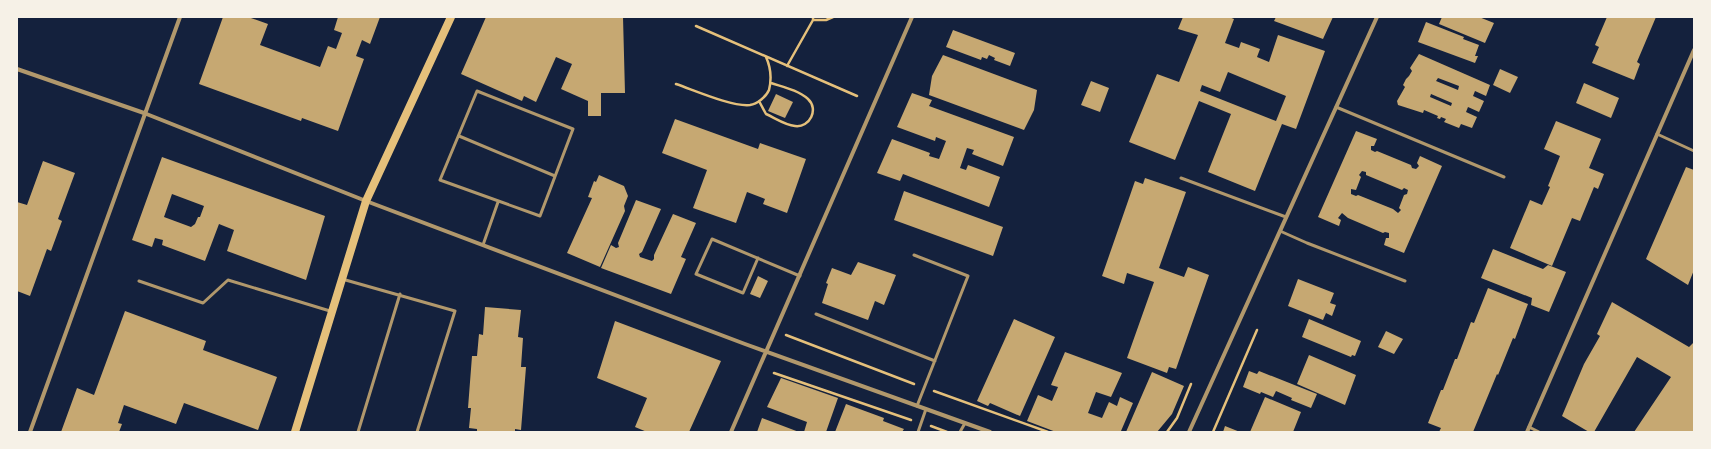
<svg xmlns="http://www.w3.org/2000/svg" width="1711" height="449" viewBox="0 0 1711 449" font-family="Commissioner,sans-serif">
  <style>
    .building { fill: #c6a872; fill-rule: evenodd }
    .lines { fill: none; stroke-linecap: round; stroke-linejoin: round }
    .path { stroke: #e5c07b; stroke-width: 2.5 }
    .service { stroke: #b1986c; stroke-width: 3 }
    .minor { stroke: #b1986c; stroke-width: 4 }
    .secondary { stroke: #e5c07b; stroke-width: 8 }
  </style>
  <rect width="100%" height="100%" fill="#14213d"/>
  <path class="building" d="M223,17H248L268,24L260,45L320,67L328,46L336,49L342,33L334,30L338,17H380L370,44L362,40L356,56L364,59L338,131L302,118L301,121L199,84Z
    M486,17H623L625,93H601V116H588V101L561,89L572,64L556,57L536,102L524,96L522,101L461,74Z
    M1183,17H1229L1234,19L1225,43L1239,48L1241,42L1260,49L1257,57L1269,62L1278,35L1325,51L1296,129L1282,124L1255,191L1208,172L1231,114L1199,101L1175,160L1129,142L1157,74L1179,82L1198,35L1178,29ZM1228,72L1286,96L1276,121L1200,91L1202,85L1220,92Z
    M1276,17H1333L1323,39L1274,21Z
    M1442,17H1479L1494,23L1485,43L1439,24Z
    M1607,17H1656L1637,62L1640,64L1634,80L1592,63L1599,47L1595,45Z
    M1426,22L1464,37L1463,39L1479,45L1475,56H1478L1475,63L1418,42Z
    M953,30L1015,53L1010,66L994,60L995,58L989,55L987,59L982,57L981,60L946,47Z
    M1419,54L1490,85L1486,96L1475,91L1473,96L1484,101L1479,112L1468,107L1466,112L1477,117L1472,128L1461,124L1459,128L1444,122L1446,119L1441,117L1440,119L1437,118L1438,116L1424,110L1423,113L1398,105L1397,101L1405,87L1403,85L1406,79L1409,76L1412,71L1410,68ZM1438,78L1459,86L1458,90L1436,81ZM1431,94L1452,103L1451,106L1430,97Z
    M943,55L1037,90L1034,110L1024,130L929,95L932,76Z
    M1500,69L1518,77L1510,93L1493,85Z
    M1091,81L1109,88L1100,112L1081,105Z
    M1584,83L1619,98L1611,118L1576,103Z
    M912,93L932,100L929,106L1014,137L1003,166L972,154L974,150L967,148L960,168L966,170L968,165L1000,177L989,207L903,174L900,181L877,173L892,139L930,153L929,156L939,159L946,141L936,137L935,141L897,127Z
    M776,94L793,102L785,118L768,111Z
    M675,119L758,149L760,143L806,159L787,213L763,204L765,199L747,192L736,223L693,208L707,170L662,153Z
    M1556,121L1601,139L1589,168L1604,174L1598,189L1594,187L1580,221L1572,218L1552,266L1510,248L1530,200L1542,205L1550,187L1548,186L1560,156L1544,149Z
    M1356,131L1377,139L1374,146H1371V150L1375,152L1377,151L1411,165L1412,168L1416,169L1419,166L1417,163L1420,156L1442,166L1404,253L1384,245L1386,238H1389V233L1385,232L1383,233L1348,218L1342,213L1338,218L1341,220L1339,226L1318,217ZM1362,171L1366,172V175L1402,190L1404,188L1408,190L1407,194L1404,195L1399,208L1401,210L1398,213L1393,209L1358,195L1356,196L1351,194V189L1356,190L1361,177L1359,175Z
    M162,157L325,216L306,280L227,251L234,230L219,224L205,261L162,245L163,240L155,238L152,247L132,240ZM172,194L204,206L200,217H198L195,224L191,227L164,217Z
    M43,161L75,173L58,219L62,221L51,251L47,249L30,296L17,291V202L27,205Z
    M1686,167L1694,170V270L1688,285L1646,259Z
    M599,175L624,186L628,196L624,206L625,211L600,267L567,253L592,198L588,197L594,181L596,182Z
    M1145,178L1186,192L1159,268L1184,277L1188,267L1209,275L1176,369L1169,367L1167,373L1127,358L1154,282L1127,273L1124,284L1102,276L1135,181L1143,184Z
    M904,191L1003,227L993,256L894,220Z
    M636,200L661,209L642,252L639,254L640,257L652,261L654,259V255L673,214L696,223L681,257L686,259L671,294L601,268L611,245L616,248L619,247L618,243Z
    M1493,249L1543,269L1548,265L1566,272L1549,312L1531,305L1532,298L1481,278Z
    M858,262L896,275L884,305L875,301L868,320L822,303L828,284L826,283L832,268L851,275Z
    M758,276L768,281L760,298L750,294Z
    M1298,279L1334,293L1330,303L1336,305L1332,316L1326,313L1323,320L1288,306Z
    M1488,288L1528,304L1515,339L1513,338L1498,375L1497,374L1473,432H1439L1441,428L1428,423L1441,390H1443L1455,359H1457L1471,322L1474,323Z
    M1612,302L1689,347L1694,342V432H1634L1671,377L1637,357L1594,432H1589L1562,416L1584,364L1600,336L1597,334Z
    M485,307L521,310L518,337L523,338L521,367H526L521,430L515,429V432H477V429L469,428L471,408H468L472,356H477L479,334L483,335Z
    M125,311L206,341L203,350L277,377L258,430L184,403L176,424L124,405L118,423L122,424L119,432H61L77,388L94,395Z
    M1014,319L1055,337L1020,416L990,403L988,406L977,401Z
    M1309,319L1361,341L1355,356L1352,355L1351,357L1302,337Z
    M615,321L721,361L689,432H647L635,427L647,398L597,378Z
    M1386,331L1403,339L1394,354L1378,347Z
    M1065,352L1122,373L1111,397L1096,392L1088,413L1102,418L1109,402L1117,406L1120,397L1133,403L1121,431L1123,432H1056L1027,421L1038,395L1052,401L1058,387L1051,385Z
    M1309,355L1356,375L1345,405L1297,384Z
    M1249,371L1257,374L1259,371L1317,394L1311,408L1291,400L1292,398L1276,391L1273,397L1261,392L1260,394L1243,387Z
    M1152,372L1184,386L1172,414L1157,432H1126Z
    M781,378L838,398L826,432H804L807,422L767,407Z
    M1265,397L1301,412L1293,432H1250Z
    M846,404L884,418L883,421L904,429L902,432H835Z
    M762,418L799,432H757Z
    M1225,426L1240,432H1223Z"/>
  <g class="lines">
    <path class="path" d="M813,20H826L833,17
      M696,26L857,96
      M787,66L813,20V17
      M676,84C694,90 732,107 750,105C757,104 766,97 769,90C772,78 771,68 766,57
      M759,101L766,114C775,118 785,125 795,126C810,128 819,109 808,99C798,90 783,87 771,83
      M786,335L914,384
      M774,373L911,420
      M934,391L1048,432
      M931,426L947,432
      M1167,432L1177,418L1191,384
      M1213,432L1257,330"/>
    <path class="service" d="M477,91L573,129L540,216L440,180Z
      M1336,107L1504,177
      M1657,134L1694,151
      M459,136L555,176
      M1181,178L1286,217
      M1280,231L1307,243L1405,281
      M483,245L498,202
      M914,255L968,276L917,406
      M758,258L743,293L696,274L712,239L800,276
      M342,279L455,311L417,432
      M139,281L203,303L228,280L330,311
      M816,314L935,361
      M1529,427L1539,432
      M358,432L400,294
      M918,432L926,409
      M960,432L965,423"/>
    <path class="minor" d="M17,69L144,113L366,201L745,344L990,432
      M30,432L180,17
      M731,432L912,17
      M1189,432L1377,17
      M1527,432L1694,50"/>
    <path class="secondary" d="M295,432L366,201L451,17"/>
  </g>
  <rect width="1711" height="449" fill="none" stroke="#f6f1e7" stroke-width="36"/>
</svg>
